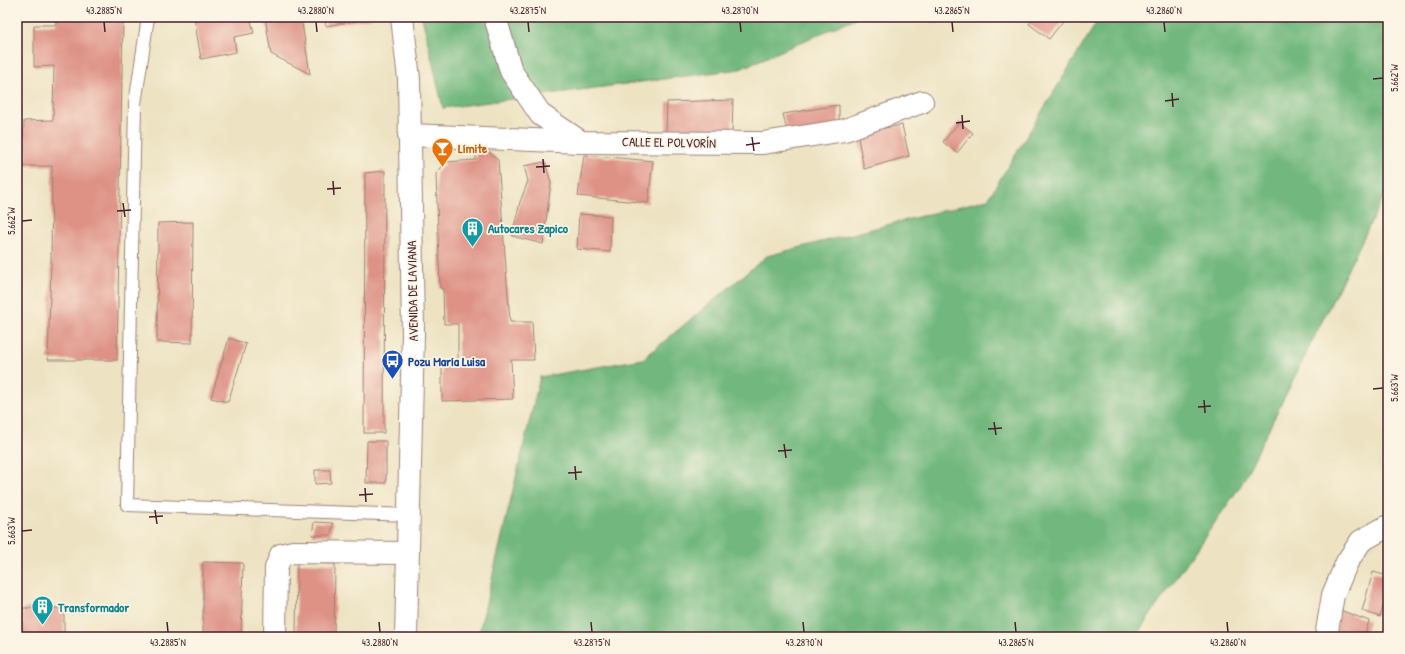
<svg xmlns="http://www.w3.org/2000/svg" width="1405" height="654" viewBox="0 0 1405 654" font-family="'Patrick Hand',sans-serif">
  <style>
    .forest { fill: #72b87e; stroke: #5e6c54 }
    .building { fill: #de9286 }
    .lines { fill: none; stroke-linecap: round; stroke-linejoin: round }
    .lane-casing { stroke: #9c8177; stroke-width: 14 }
    .street-casing { stroke: #9c8177; stroke-width: 24 }
    .secondary-casing { stroke: #9c8177; stroke-width: 24 }
    .lane { stroke: #fff; stroke-width: 12 }
    .street { stroke: #fff; stroke-width: 22 }
    .secondary { stroke: #fff; stroke-width: 22 }
    .ticks { fill: none; stroke: #4a1f2b; stroke-width: 1.5 }
    .labels { text-anchor: middle; stroke-width: 3.5; stroke-linejoin: round; paint-order: stroke }
    .street-label { font-size: 13px; fill: #4a1f2b; stroke: #fcf5e5 }
    .food-label { font-size: 13px; font-weight: bold; fill: #c56008; stroke: #fcf5e5; text-anchor: start }
    .culture-label { font-size: 13px; font-weight: bold; fill: #0d838f; stroke: #fcf5e5; text-anchor: start }
    .transit-label { font-size: 13px; font-weight: bold; fill: #164399; stroke: #fcf5e5; text-anchor: start }
    .neatline { fill: none; stroke: #4a1f2b; stroke-width: 1.5 }
    .ticks-label { font-size: 10px; text-anchor: middle; fill: #4a1f2b }
  </style>
  <rect width="100%" height="100%" fill="#fcf5e5"/>
  <filter id="ink" filterUnits="userSpaceOnUse"><feTurbulence type="fractalNoise" baseFrequency=".025" numOctaves="2"/><feDisplacementMap in="SourceGraphic" scale="8" xChannelSelector="R" yChannelSelector="G"/><feConvolveMatrix kernelMatrix="1 2 1 2 8 2 1 2 1" color-interpolation-filters="sRGB"/></filter>
  <filter id="wash" filterUnits="userSpaceOnUse"><feTurbulence type="fractalNoise" baseFrequency=".012" numOctaves="4" result="noise"/><feDisplacementMap in="SourceGraphic" scale="16" xChannelSelector="R" yChannelSelector="G"/><feGaussianBlur stdDeviation="0.9" result="paint"/><feColorMatrix in="noise" values="0 0 0 0 0 0 0 0 0 0 0 0 0 0 0 0 0 1.4 0 .05"/><feComposite in="paint" operator="in"/></filter>
  <g filter="url(#wash)">
    <rect width="100%" height="100%" fill="#ede3c3"/>
    <path class="forest" d="M422,17H858L740,69L443,108Z
      M1100,17H1388V188L1241,485L1135,637H478L540,377L643,359L767,256L988,199Z"/>
    <g id="blocks">
      <path class="building" d="M56,17H123L117,360H48L51,264L52,166H22L24,121L53,120L54,66L34,67V25H56Z
        M194,17H250L254,33L234,37L236,52L201,59Z
        M265,17H301L310,74L271,54Z
        M324,17H372V18L326,26Z
        M1034,17H1066L1049,39L1029,24Z
        M733,100L732,133L666,134L667,102Z
        M839,105V131L789,139L783,114Z
        M959,122L973,133L957,153L943,142Z
        M902,125L909,156L864,169L857,133Z
        M488,151L498,160L510,322H532L534,360H511L513,399L442,401V362H458V324H444L443,289L440,288L436,174L446,162L476,160V152Z
        M584,155L653,161L648,203L578,196Z
        M545,162L551,183L543,244L512,236L520,202L528,181L524,166Z
        M385,171L384,433H364L365,173Z
        M579,214L611,216L610,252L577,249Z
        M193,222L192,343L157,342L158,223Z
        M229,338L246,344L228,402L211,398Z
        M367,441H386V483H366Z
        M315,470H330L331,483L315,484Z
        M314,522L333,523L331,535H312Z
        M203,562L243,563L241,637H203Z
        M297,563L335,564L334,637H296Z
        M1373,572L1388,576V593L1387,592L1380,617L1362,611Z
        M23,608H64V637H22Z
        M1340,610L1369,621L1364,637H1345L1335,633Z"/>
    </g>
  </g>
  <g filter="url(#ink)">
    <use href="#blocks" fill-opacity="0" stroke="#9c8177" stroke-width="1"/>
    <g class="lines">
      <defs>
        <path id="lane" d="M148,17L135,104L127,505L409,515"/>
        <path id="street" d="M495,17L511,71L541,115L581,142
          M409,135L581,142L763,143L845,130L922,102
          M275,637L276,568L281,555L293,552L408,553
          M1326,637L1333,595L1347,562L1361,541L1388,526"/>
        <path id="secondary" d="M402,17L409,79L413,334L406,637"/>
      </defs>
      <use href="#lane" class="lane-casing"/>
      <use href="#street" class="street-casing"/>
      <use href="#secondary" class="secondary-casing"/>
      <use href="#lane" class="lane"/>
      <use href="#street" class="street"/>
      <use href="#secondary" class="secondary"/>
    </g>
  </g>
  <path class="ticks" d="M104,22L105,32M316,22L317,32M528,22L529,32M740,22L741,32M952,22L953,32M1164,22L1165,32M1373,79L1383,78M1172,93L1173,107M1165,101L1179,99M962,115L963,129M956,123L970,121M752,137L754,151M746,145L760,143M543,159L544,173M536,167L550,166M333,181L334,195M327,189L341,188M123,203L125,217M117,211L131,210M22,221L32,220M1373,389L1383,388M1204,400L1205,413M1198,407L1211,406M994,422L996,435M988,429L1002,428M784,444L786,458M778,451L792,450M575,466L576,480M568,473L582,472M365,488L366,502M359,495L373,494M155,510L157,524M149,517L163,516M22,531L32,530M167,622L168,632M379,622L380,632M591,622L592,632M803,622L804,632M1015,622L1016,632M1227,622L1228,632"/>
  <defs>
    <symbol id="bar-pin" viewBox="-11 -11 22 30"><path d="M0 17L-7.5 6A9.5 9.5 0 1 1 7.5 6Z" fill="#e8710a" stroke="#fcf5e5"/><path d="M-6-5H6L.8 .8V4.5H3.5V6h-7V4.5H-.8V.8Z" fill="#fff"/></symbol>
    <symbol id="building-pin" viewBox="-11 -11 22 30"><path d="M0 17L-7.5 6A9.5 9.5 0 1 1 7.5 6Z" fill="#0f9aa8" stroke="#fcf5e5"/><path d="M-4-6H4V6H1V3H-1V6H-4ZM-2.5-4.3h1.7v1.8h-1.7ZM.8-4.3h1.7v1.8H.8ZM-2.5-1h1.7V.8h-1.7ZM.8-1h1.7V.8H.8Z" fill="#fff"/></symbol>
    <symbol id="bus-pin" viewBox="-11 -11 22 30"><path d="M0 17L-7.5 6A9.5 9.5 0 1 1 7.5 6Z" fill="#1a4fb4" stroke="#fcf5e5"/><path d="M-5-6H5V4H4V6H2V4H-2V6H-4V4H-5ZM-3.5-4V0h7V-4ZM-3.5 1.2v1.5H-2V1.2ZM2 1.2v1.5H3.5V1.2Z" fill="#fff"/></symbol>
  </defs>
  <g fill-rule="evenodd">
    <use href="#bar-pin" x="430" y="136" width="25" height="34"/>
    <use href="#building-pin" x="460" y="216" width="25" height="34"/>
    <use href="#bus-pin" x="380" y="348" width="25" height="34"/>
    <use href="#building-pin" x="30" y="594" width="25" height="34"/>
  </g>
  <g class="labels">
    <g class="street-label">
      <text transform="translate(669 142) rotate(1)" y="5">CALLE EL POLVORÍN</text>
      <text transform="translate(412 291) rotate(-91)" y="5">AVENIDA DE LAVIANA</text>
    </g>
    <g class="food-label">
      <text x="458" y="153">Límite</text>
    </g>
    <g class="culture-label">
      <text x="488" y="233">Autocares Zapico</text>
      <text x="58" y="612">Transformador</text>
    </g>
    <g class="transit-label">
      <text x="408" y="366">Pozu María Luisa</text>
    </g>
  </g>
  <rect width="1405" height="654" fill="none" stroke="#fcf5e5" stroke-width="44"/>
  <rect x="22" y="22" width="1361" height="610" class="neatline"/>
  <g class="ticks-label">
    <text x="104" y="14">43.2885°N</text>
    <text x="316" y="14">43.2880°N</text>
    <text x="528" y="14">43.2875°N</text>
    <text x="740" y="14">43.2870°N</text>
    <text x="952" y="14">43.2865°N</text>
    <text x="1164" y="14">43.2860°N</text>
    <text transform="translate(1394 78) rotate(-90)" y="4">5.662°W</text>
    <text transform="translate(11 221) rotate(-90)" y="4">5.662°W</text>
    <text transform="translate(1394 388) rotate(-90)" y="4">5.663°W</text>
    <text transform="translate(11 531) rotate(-90)" y="4">5.663°W</text>
    <text x="168" y="646">43.2885°N</text>
    <text x="380" y="646">43.2880°N</text>
    <text x="592" y="646">43.2875°N</text>
    <text x="804" y="646">43.2870°N</text>
    <text x="1016" y="646">43.2865°N</text>
    <text x="1228" y="646">43.2860°N</text>
  </g>
</svg>
